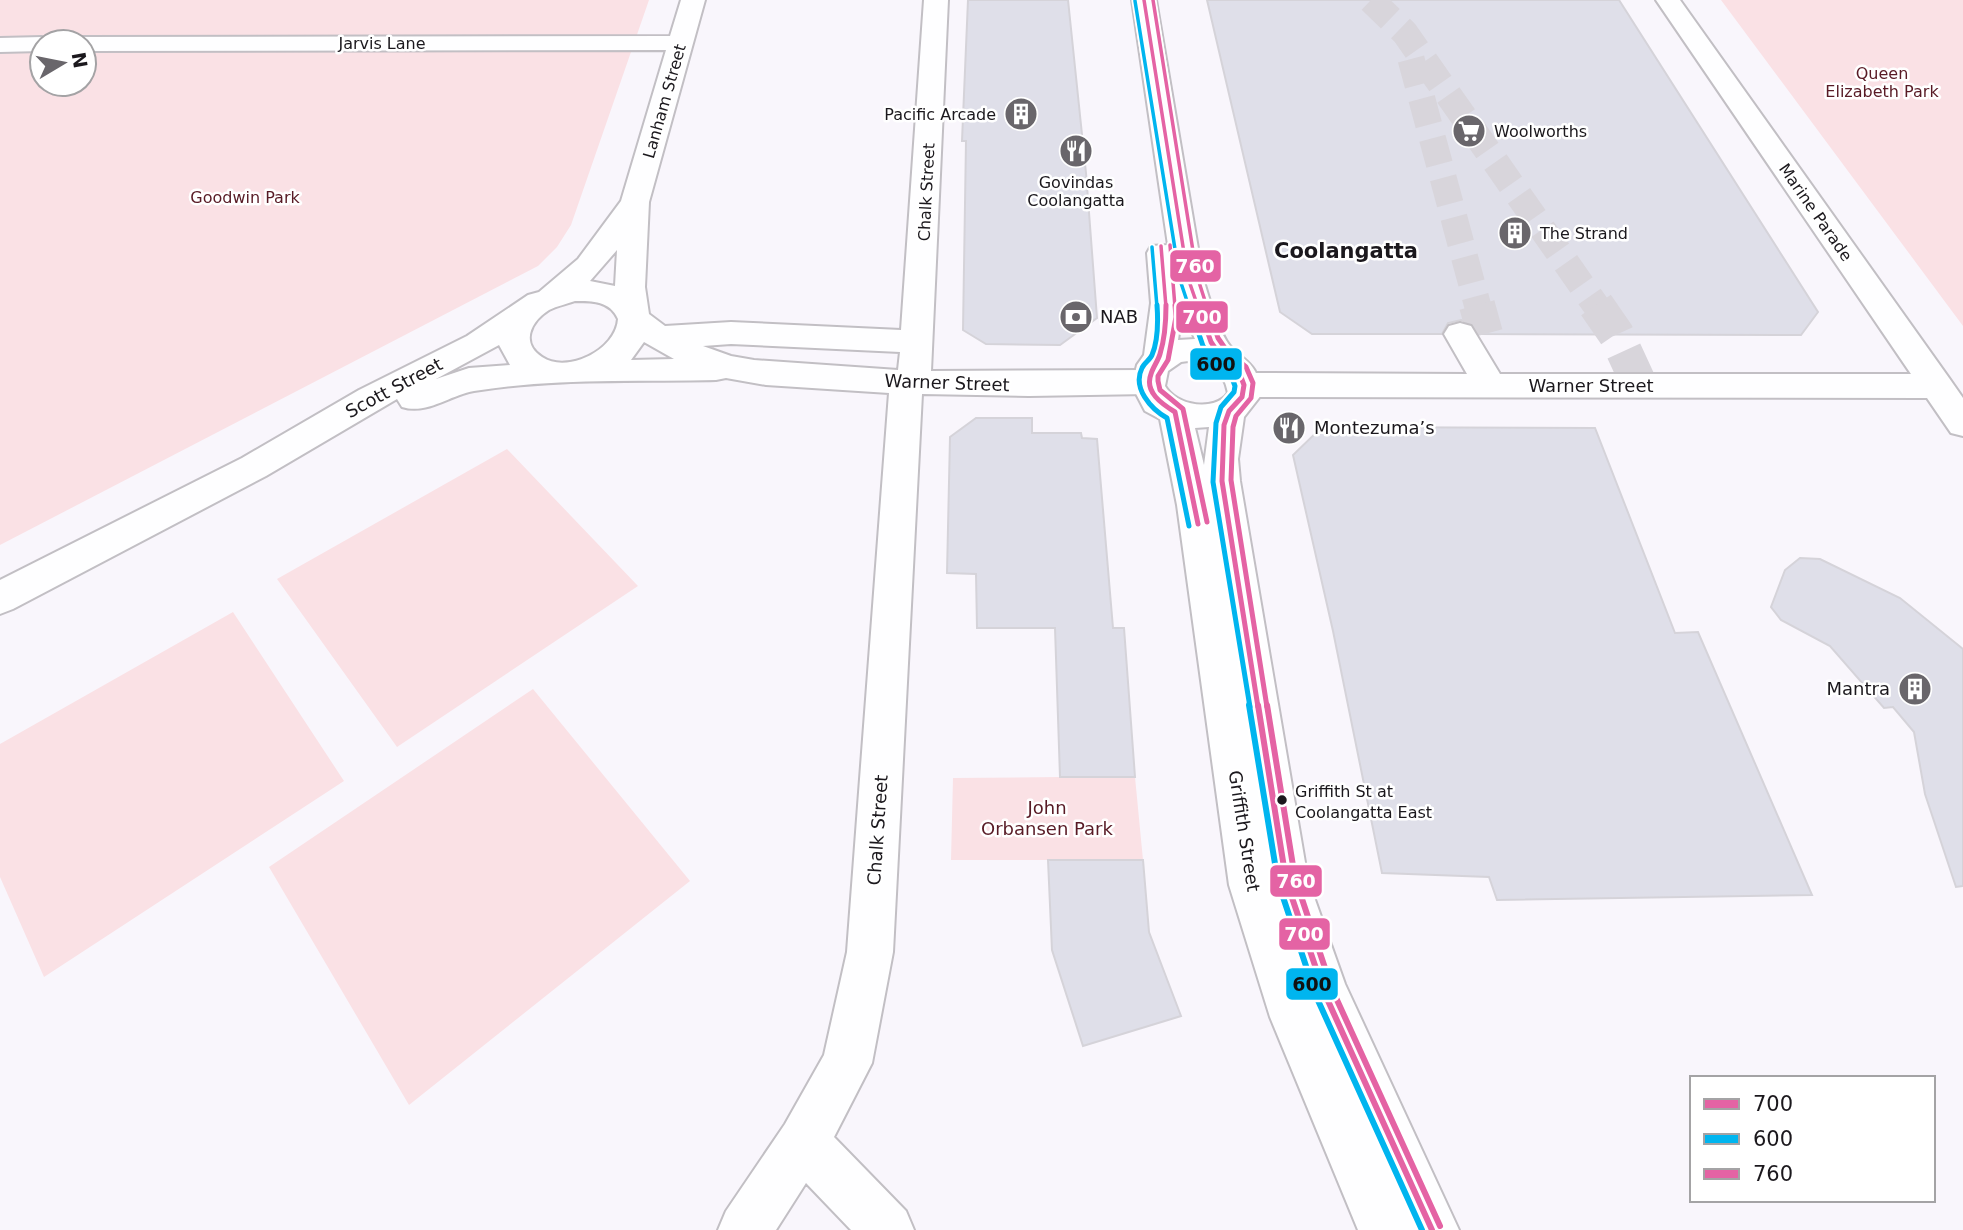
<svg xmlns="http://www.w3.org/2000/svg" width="1963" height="1230" viewBox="0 0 1963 1230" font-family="'DejaVu Sans',sans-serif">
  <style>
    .green { fill: #fae1e5; fill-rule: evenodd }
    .building { fill: #dfdfe9; stroke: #d5d3d9; stroke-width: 2 }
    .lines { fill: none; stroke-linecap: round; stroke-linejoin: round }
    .minor-tunnel-far1 { stroke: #d8d5db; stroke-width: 27; stroke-dasharray: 27 14; stroke-linecap: butt }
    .minor-tunnel { stroke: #d8d5db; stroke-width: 36; stroke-dasharray: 36 18; stroke-linecap: butt }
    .minor-casing { stroke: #c2bfc4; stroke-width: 4 }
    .major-casing { stroke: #c2bfc4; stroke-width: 4 }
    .minor { fill: #fefeff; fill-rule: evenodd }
    .major { fill: #fefeff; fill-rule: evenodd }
    .bus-1-far2-casing { stroke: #fff; stroke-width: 7 }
    .bus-1-far1-casing { stroke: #fff; stroke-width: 10 }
    .bus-1-casing { stroke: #fff; stroke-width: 11 }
    .bus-2-far2-casing { stroke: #fff; stroke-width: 7 }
    .bus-2-far1-casing { stroke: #fff; stroke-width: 10 }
    .bus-2-casing { stroke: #fff; stroke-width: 11 }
    .bus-3-far2-casing { stroke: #fff; stroke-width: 7 }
    .bus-3-far1-casing { stroke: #fff; stroke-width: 10 }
    .bus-3-casing { stroke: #fff; stroke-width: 11 }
    .bus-1-far2 { stroke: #e463a4; stroke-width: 3.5 }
    .bus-1-far1 { stroke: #e463a4; stroke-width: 5 }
    .bus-1 { stroke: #e463a4; stroke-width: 6 }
    .bus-2-far2 { stroke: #00b5ef; stroke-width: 3.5 }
    .bus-2-far1 { stroke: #00b5ef; stroke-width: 5 }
    .bus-2 { stroke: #00b5ef; stroke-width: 6 }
    .bus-3-far2 { stroke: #e463a4; stroke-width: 3.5 }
    .bus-3-far1 { stroke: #e463a4; stroke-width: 5 }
    .bus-3 { stroke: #e463a4; stroke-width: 6 }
    .bus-dot { fill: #1b181d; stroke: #fff; stroke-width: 2.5 }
    .labels { text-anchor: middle; stroke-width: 5; stroke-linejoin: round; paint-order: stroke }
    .far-street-label { font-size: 16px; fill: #1b181d; stroke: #fff }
    .far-park-label { font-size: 16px; fill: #581a25; stroke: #fff }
    .far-poi-label { font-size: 16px; fill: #1b181d; stroke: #fff; text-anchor: start }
    .bus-label { font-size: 16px; fill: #1b181d; stroke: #fff; text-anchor: start }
    .poi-label { font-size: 18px; fill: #1b181d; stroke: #fff; text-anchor: start }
    .street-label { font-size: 18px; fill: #1b181d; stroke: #fff }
    .park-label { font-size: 18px; fill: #581a25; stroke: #fff }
    .far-district-label { font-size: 21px; font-weight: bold; fill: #1b181d; stroke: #fff }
    .line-badge { stroke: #fff; stroke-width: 2.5 }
    .badge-label { font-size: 19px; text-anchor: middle; font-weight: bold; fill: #fff }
    .pale-badge-label { font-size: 19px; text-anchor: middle; font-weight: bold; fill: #111 }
  </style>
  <rect width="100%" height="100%" fill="#f9f6fc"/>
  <path class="green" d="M0,0H649L571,225L557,247L538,266L0,545ZM42,42H84V84H42Z
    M1721,0H1963V326Z
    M507,449L638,586L397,747L277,579Z
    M233,612L344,781L44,977L0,877V744Z
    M533,689L690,881L409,1105L269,867Z
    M1060,777H1135L1143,860H951L953,778Z"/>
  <path class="building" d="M968,0H1068L1086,173L1097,318L1060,345L986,344L963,330L966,141H962Z
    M1207,0H1619L1818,312L1801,335L1479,334L1472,323L1461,320L1448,323L1442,334H1312L1280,312Z
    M976,418H1032V433H1081L1082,438L1097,439L1113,628H1124L1135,777H1060L1055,628H977L976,574L947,573L950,437Z
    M1322,427L1595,428L1675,633L1698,632L1812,895L1497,900L1489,877L1382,873L1333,631L1293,455Z
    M1800,558L1820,559L1900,598L1963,649V886L1956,887L1925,794L1914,732L1893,707L1884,708L1830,646L1781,620L1771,607L1785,570Z
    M1048,860H1143L1149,932L1181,1016L1083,1046L1052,950Z"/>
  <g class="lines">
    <path class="minor-tunnel-far1" d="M1371,0L1405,33L1597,307
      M1411,59L1478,307"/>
    <path class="minor-tunnel" d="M1477,305L1485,334
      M1596,305L1616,334L1640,386"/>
    <defs>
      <path id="minor" d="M681,0H705L649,202L645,287L649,314L665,326L731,322L901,330L924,0H948L931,371L1149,370L1161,374L1165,382L1161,390L1149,394L1029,396L922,394L893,952L872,1063L834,1137L906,1211L914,1230H851L806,1183L776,1230H718L726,1211L785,1124L824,1055L847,952L889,393L766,385L726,378L716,380C636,382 553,378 474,391C450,395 427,415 402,407L397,399L266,476L13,609L0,614V580L242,458L359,390L467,336L528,295L539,292L578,259L621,201L666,50L84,51V42H73L75,39L84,37L670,36ZM617,250L615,286L590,281ZM575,301C593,301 610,301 618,319C616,350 567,374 542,357C520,343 531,321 549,310C557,306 567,304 575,301ZM644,342L674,359L631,360ZM731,344L900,352L898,370L754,360L731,356L703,346ZM499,345L510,365L469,368L436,379Z
        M1656,0H1680L1949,378L1963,398V436L1951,433L1927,398L1245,397L1233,393L1229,385L1233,377L1245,373L1467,374L1444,334L1449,326L1460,323L1471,326L1500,374H1911Z
        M42,37L53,42H42V51L0,52V38Z"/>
      <path id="major" d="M1132,0H1156L1203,278C1208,295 1220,338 1233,349C1254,368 1255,364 1262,394L1244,417L1238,459L1240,481L1308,880L1345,984L1459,1230H1358L1270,1017L1229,885L1177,505L1160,419L1145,411L1132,386L1137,365L1144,355L1151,303L1147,253L1151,246L1168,245ZM1182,311L1195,339L1178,340ZM1181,362C1207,358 1223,367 1228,393C1215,412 1176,406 1165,386L1168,371ZM1209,427L1204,465L1195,428Z"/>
    </defs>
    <use href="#minor" class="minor-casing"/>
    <use href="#major" class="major-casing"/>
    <use href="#minor" class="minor"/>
    <use href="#major" class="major"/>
    <defs>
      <path id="bus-1-far2" d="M1144,0L1188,278L1198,307
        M1161,246L1166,307"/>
      <path id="bus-1-far1" d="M1166,305C1166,322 1165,338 1160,354C1158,361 1153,367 1151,374C1144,392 1162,404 1175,412L1198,524
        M1198,305L1211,342L1221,357L1239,372L1244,385L1242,397L1229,411L1224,425L1222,481L1258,707"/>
      <path id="bus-1" d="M1258,705L1286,880L1324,992L1432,1230"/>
      <path id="bus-2-far2" d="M1135,1L1180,280L1189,307
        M1152,247L1157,307"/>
      <path id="bus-2-far1" d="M1157,305C1158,319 1158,341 1152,355C1150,360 1144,363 1142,368C1132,388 1151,409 1167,418L1189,526
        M1189,305L1203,346L1215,363L1232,378L1235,386L1234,392L1221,407L1216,423L1213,482L1250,707"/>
      <path id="bus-2" d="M1249,705L1278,882L1316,996L1422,1230"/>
      <path id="bus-3-far2" d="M1153,0L1197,276L1207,307
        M1170,245L1175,307"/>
      <path id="bus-3-far1" d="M1175,305L1176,317L1168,360L1158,376V381L1160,390L1183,409L1207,522
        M1207,305L1218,338L1227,351L1246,367L1253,383L1251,398L1236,416L1233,427L1231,480L1267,707"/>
      <path id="bus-3" d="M1267,705L1295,878L1332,989L1440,1226"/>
    </defs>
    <use href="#bus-1-far2" class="bus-1-far2-casing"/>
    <use href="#bus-1-far1" class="bus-1-far1-casing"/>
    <use href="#bus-1" class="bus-1-casing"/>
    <use href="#bus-2-far2" class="bus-2-far2-casing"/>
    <use href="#bus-2-far1" class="bus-2-far1-casing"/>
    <use href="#bus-2" class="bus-2-casing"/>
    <use href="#bus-3-far2" class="bus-3-far2-casing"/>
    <use href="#bus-3-far1" class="bus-3-far1-casing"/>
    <use href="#bus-3" class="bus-3-casing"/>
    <use href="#bus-1-far2" class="bus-1-far2"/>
    <use href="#bus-1-far1" class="bus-1-far1"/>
    <use href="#bus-1" class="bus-1"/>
    <use href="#bus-2-far2" class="bus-2-far2"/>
    <use href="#bus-2-far1" class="bus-2-far1"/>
    <use href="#bus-2" class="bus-2"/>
    <use href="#bus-3-far2" class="bus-3-far2"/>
    <use href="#bus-3-far1" class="bus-3-far1"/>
    <use href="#bus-3" class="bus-3"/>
  </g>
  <defs>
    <symbol id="building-disc" viewBox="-11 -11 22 22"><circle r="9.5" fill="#69666b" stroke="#fff"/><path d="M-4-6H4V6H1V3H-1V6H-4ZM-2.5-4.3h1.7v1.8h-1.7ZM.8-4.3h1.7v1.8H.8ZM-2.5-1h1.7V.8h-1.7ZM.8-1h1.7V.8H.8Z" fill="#fff"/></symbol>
    <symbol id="supermarket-disc" viewBox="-11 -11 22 22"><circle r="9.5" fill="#69666b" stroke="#fff"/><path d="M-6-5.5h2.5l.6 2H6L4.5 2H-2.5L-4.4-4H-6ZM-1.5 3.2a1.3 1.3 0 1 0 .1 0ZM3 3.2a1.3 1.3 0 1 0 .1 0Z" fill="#fff"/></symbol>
    <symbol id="restaurant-disc" viewBox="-11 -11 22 22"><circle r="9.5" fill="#69666b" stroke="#fff"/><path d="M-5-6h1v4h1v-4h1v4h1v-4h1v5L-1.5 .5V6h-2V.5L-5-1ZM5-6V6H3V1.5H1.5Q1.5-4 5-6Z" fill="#fff"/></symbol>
    <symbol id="bank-disc" viewBox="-11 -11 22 22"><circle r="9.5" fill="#69666b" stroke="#fff"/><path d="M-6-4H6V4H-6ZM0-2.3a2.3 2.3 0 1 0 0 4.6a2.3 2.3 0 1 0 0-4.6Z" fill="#fff"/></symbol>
  </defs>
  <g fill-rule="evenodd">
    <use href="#building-disc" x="1002" y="95" width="38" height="38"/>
    <use href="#supermarket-disc" x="1450" y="112" width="38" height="38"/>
    <use href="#restaurant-disc" x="1057" y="132" width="38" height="38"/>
    <use href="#building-disc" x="1496" y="214" width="38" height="38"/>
    <use href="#bank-disc" x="1057" y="298" width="38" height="38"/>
    <use href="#restaurant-disc" x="1270" y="409" width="38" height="38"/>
    <use href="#building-disc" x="1896" y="670" width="38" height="38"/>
  </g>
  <circle class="bus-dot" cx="1282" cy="800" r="6"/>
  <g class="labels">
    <g class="far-street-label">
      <text x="382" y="49">Jarvis Lane</text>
      <text transform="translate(664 101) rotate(-74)" y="6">Lanham Street</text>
      <text transform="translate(926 192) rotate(-87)" y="6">Chalk Street</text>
      <text transform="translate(1816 212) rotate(55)" y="6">Marine Parade</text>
    </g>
    <g class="far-park-label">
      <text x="1882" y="79">Queen<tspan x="1882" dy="18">Elizabeth Park</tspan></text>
      <text x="245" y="203">Goodwin Park</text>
    </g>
    <g class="far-poi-label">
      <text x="996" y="120" text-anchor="end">Pacific Arcade</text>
      <text x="1494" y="137">Woolworths</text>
      <text x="1076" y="188" text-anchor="middle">Govindas<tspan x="1076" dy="18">Coolangatta</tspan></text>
      <text x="1540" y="239">The Strand</text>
    </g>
    <g class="bus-label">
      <text x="1295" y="797">Griffith St at<tspan x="1295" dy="21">Coolangatta East</tspan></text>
    </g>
    <g class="poi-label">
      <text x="1100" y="323">NAB</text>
      <text x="1314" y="434">Montezuma’s</text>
      <text x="1890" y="695" text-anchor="end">Mantra</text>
    </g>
    <g class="street-label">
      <text transform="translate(947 383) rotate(2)" y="6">Warner Street</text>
      <text x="1591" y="392">Warner Street</text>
      <text transform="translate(394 388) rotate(-28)" y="6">Scott Street</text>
      <text transform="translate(878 830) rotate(-86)" y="6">Chalk Street</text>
      <text transform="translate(1244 831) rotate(81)" y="6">Griffith Street</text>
    </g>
    <g class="park-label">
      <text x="1047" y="814">John<tspan x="1047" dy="21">Orbansen Park</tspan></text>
    </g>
    <g class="far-district-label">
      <text x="1346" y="258">Coolangatta</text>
    </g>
  </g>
  <g class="line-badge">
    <rect x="1169" y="249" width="53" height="34" rx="7" fill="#e463a4"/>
    <rect x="1175" y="300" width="54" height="34" rx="7" fill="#e463a4"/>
    <rect x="1189" y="347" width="54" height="34" rx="7" fill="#00b5ef"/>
    <rect x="1269" y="864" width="54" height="34" rx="7" fill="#e463a4"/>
    <rect x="1278" y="917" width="53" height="34" rx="7" fill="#e463a4"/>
    <rect x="1285" y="967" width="54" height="34" rx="7" fill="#00b5ef"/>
  </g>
  <g class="badge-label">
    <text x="1195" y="273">760</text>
    <text x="1202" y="324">700</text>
    <text x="1296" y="888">760</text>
    <text x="1304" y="941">700</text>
  </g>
  <g class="pale-badge-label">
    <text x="1216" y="371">600</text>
    <text x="1312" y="991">600</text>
  </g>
  <rect x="1690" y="1076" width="245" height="126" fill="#ffffff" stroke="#a4a3a5" stroke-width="2"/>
  <rect x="1704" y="1099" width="35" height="10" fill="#e463a4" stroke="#a4a3a5" stroke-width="2"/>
  <text x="1753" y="1111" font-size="21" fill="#1b181d">700</text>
  <rect x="1704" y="1134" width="35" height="10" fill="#00b5ef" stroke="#a4a3a5" stroke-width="2"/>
  <text x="1753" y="1146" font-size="21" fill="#1b181d">600</text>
  <rect x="1704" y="1169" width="35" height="10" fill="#e463a4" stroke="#a4a3a5" stroke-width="2"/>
  <text x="1753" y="1181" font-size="21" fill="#1b181d">760</text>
  <g transform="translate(63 63) rotate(80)"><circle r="33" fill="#ffffff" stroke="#a4a3a5" stroke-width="2"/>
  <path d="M0-5L12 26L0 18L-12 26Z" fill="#69666b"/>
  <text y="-10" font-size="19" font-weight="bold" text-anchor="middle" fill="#1b181d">N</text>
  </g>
</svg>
